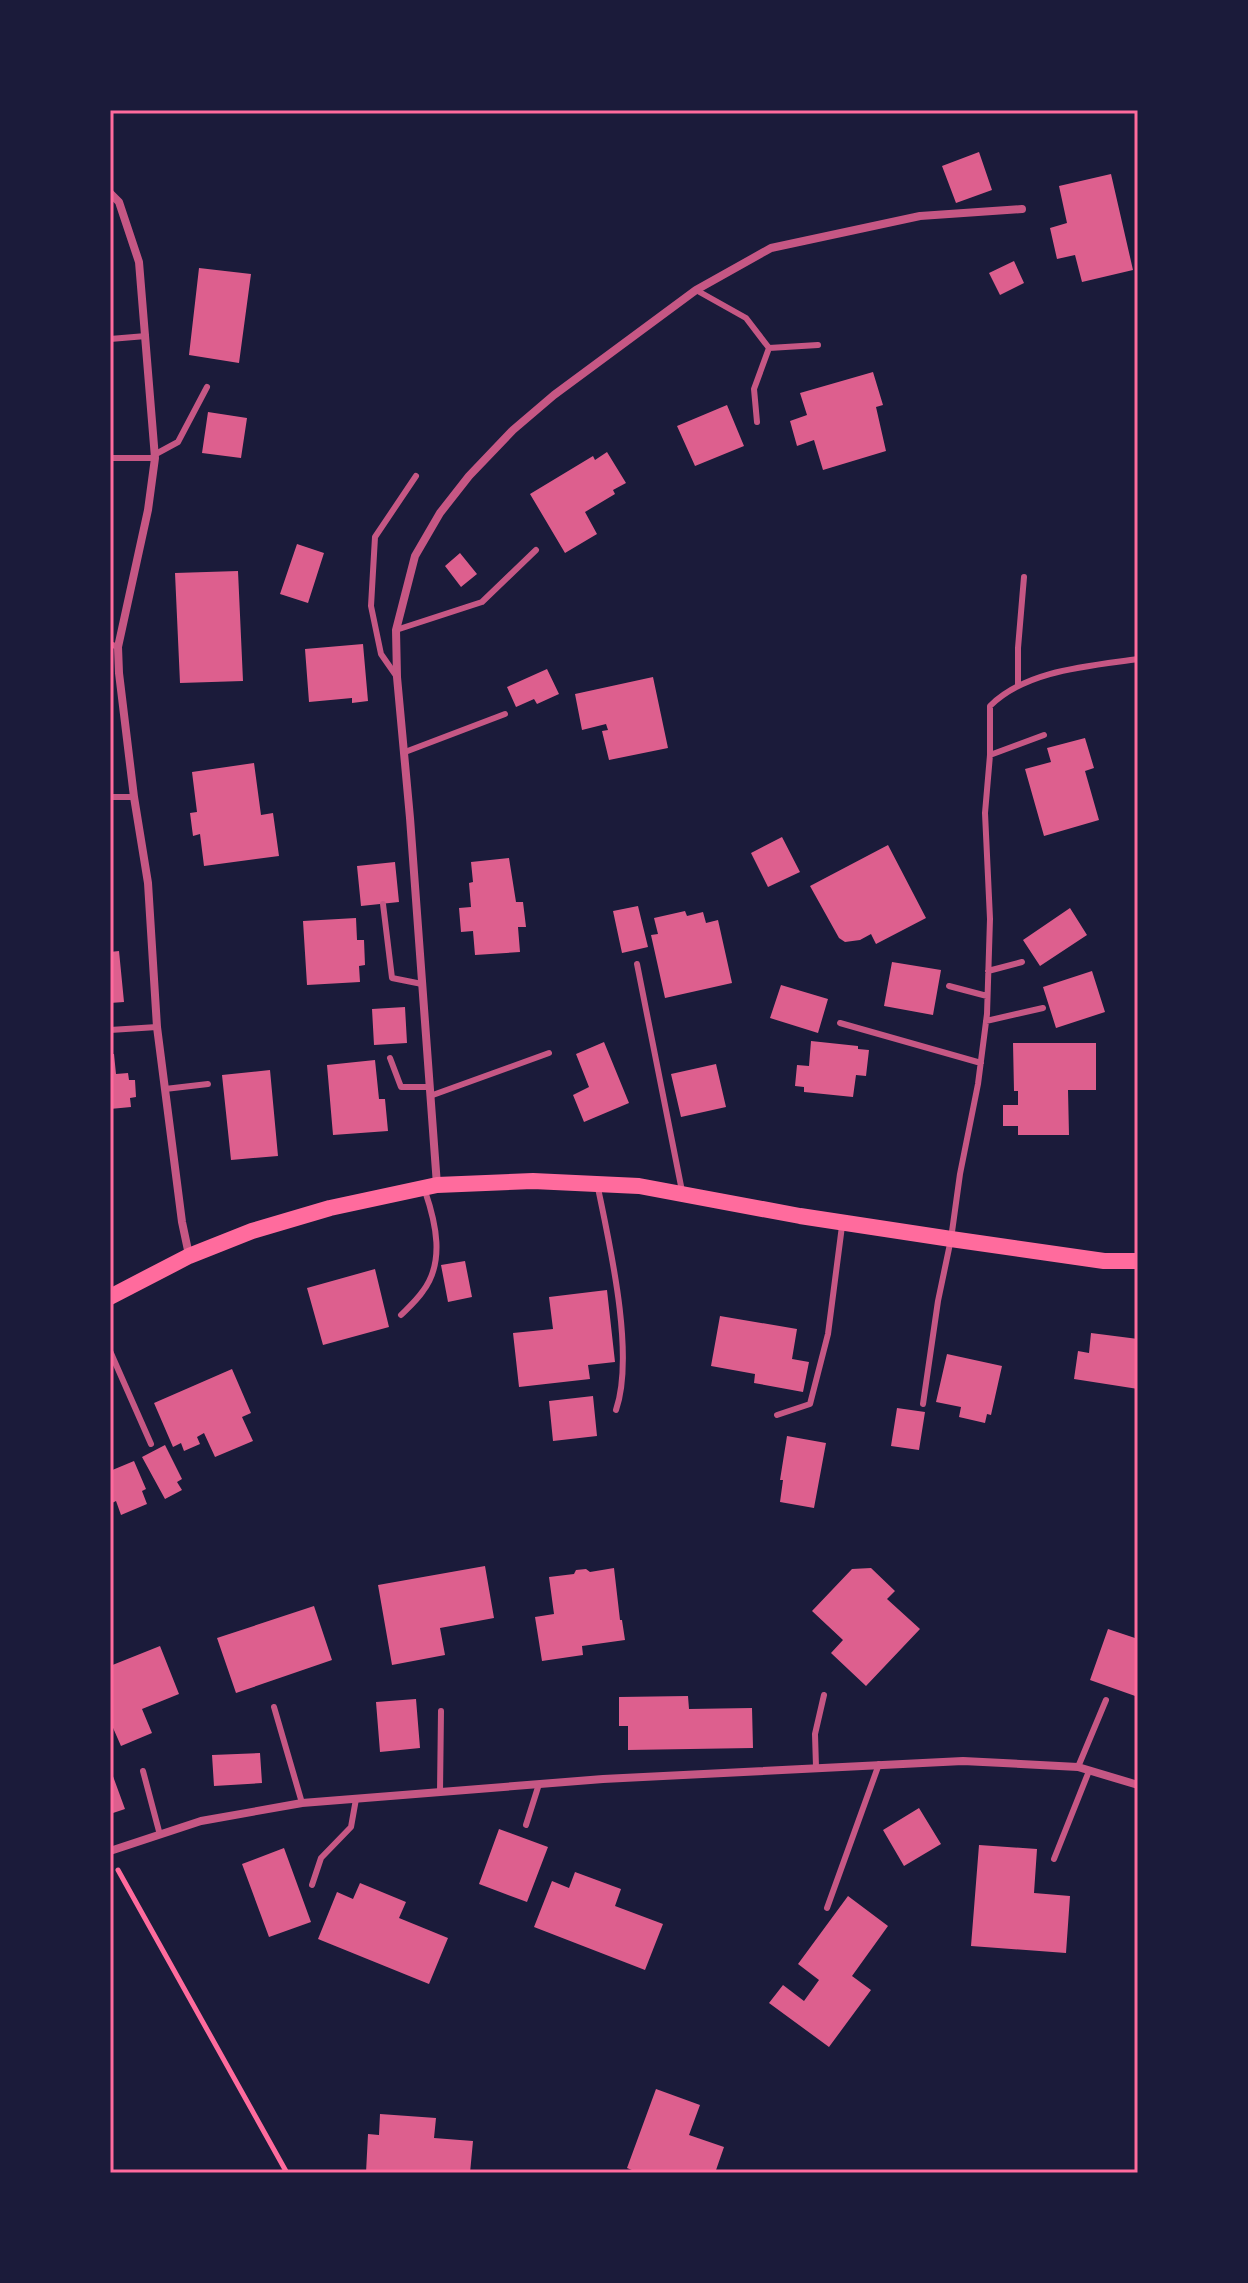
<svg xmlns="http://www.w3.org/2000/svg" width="1248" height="2283" viewBox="0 0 1248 2283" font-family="Signika,sans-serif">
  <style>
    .building { fill: #dd5f8e }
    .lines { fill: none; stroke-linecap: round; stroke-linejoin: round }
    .path { stroke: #ff6b9d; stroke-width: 5 }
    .service { stroke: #c65784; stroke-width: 6 }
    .minor { stroke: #c65784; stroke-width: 8 }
    .secondary { stroke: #ff6b9d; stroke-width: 16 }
    .neatline { fill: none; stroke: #ff6b9d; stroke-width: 3 }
  </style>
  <rect width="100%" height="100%" fill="#1b1b3a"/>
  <path class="building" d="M979,152L992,190L956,203L942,166Z
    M1111,174L1133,270L1082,282L1075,255L1057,259L1050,228L1067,223L1059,186Z
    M1014,261L1024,283L1000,295L989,273Z
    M199,268L251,274L239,363L189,355Z
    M873,372L883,405L876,407L886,451L823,470L814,440L797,446L790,421L807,415L800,393Z
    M727,405L744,446L695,466L677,426Z
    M208,412L247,418L241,458L202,453Z
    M607,452L626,483L613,490L615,494L585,512L597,534L565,553L530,494L593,456L595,460Z
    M297,544L324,553L308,603L280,594Z
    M460,553L477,574L461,587L445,566Z
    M238,571L243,681L180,683L175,573Z
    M363,644L368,701L352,703V698L309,702L305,649Z
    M547,669L559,694L537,704L534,699L516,707L507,687Z
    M653,677L668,748L609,760L602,731L608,730L606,724L582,730L575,694Z
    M1085,738L1094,768L1085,771L1099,820L1044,836L1025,769L1051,762L1047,748Z
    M254,763L261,815L273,813L279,856L204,866L200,834L193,836L190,813L197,812L192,772Z
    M782,837L800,872L768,887L751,853Z
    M888,845L926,918L876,944L871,934L860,940L845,942L839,938L810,886Z
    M509,858L516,902H523L526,927H518L520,952L475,955L473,931L461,932L459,908L471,907L469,883L473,882L471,862Z
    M395,862L399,902L361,906L357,866Z
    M638,906L648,947L622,953L613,911Z
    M1070,908L1087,935L1040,966L1023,940Z
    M685,911L687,916L703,912L706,923L718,920L732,983L665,998L651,935L658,934L654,918Z
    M356,918L357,940H364L365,965L359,966L360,982L307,985L303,921Z
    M119,951L124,1002L110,1003V952Z
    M892,962L941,970L933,1015L884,1006Z
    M1092,971L1105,1012L1056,1028L1043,987Z
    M781,985L828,999L818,1033L770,1018Z
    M405,1007L407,1043L374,1045L372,1009Z
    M811,1041L858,1046V1049L869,1050L866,1076L856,1075L853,1097L804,1092V1087L795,1086L797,1065L809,1066Z
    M604,1042L629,1103L584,1122L573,1095L589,1087L576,1054Z
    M1013,1043H1096V1090H1068L1069,1135H1018V1126H1003V1105H1018V1091H1014Z
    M110,1054H114L116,1074L128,1073L129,1080H135L136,1097L130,1098L131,1107L110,1109Z
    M375,1060L379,1099H385L388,1131L333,1135L327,1065Z
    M716,1064L726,1107L681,1117L671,1074Z
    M270,1070L278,1156L231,1160L222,1075Z
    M465,1261L472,1297L448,1302L441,1265Z
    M375,1269L389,1327L323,1345L307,1288Z
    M607,1290L615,1362L588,1365L590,1379L519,1387L513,1333L553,1329L549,1297Z
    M720,1316L797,1329L792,1359L809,1362L803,1392L754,1383L755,1374L711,1366Z
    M1091,1333L1138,1339V1389L1074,1379L1078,1351L1089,1353Z
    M947,1354L1002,1366L991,1415L987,1414L985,1423L959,1417L961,1407L936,1402Z
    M232,1369L251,1413L242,1417L253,1441L215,1457L204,1433L197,1437L200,1444L184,1451L181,1443L173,1447L154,1403Z
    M593,1396L597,1436L553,1441L549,1401Z
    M897,1408L925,1412L919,1450L891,1446Z
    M787,1436L826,1443L814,1508L780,1502L783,1480H780Z
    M165,1445L182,1479L177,1482L182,1490L165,1499L142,1457Z
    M134,1461L146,1489L142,1491L147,1504L121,1515L116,1501L110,1504V1471Z
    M485,1566L494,1618L440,1628L445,1655L392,1665L378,1585Z
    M614,1568L620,1620H622L625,1640L582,1646L583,1655L542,1661L535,1617L554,1614L549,1577L574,1574L576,1570L586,1569L590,1572Z
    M871,1568L895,1591L887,1599L920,1629L866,1686L831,1653L843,1640L812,1611L852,1569Z
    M314,1606L332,1660L236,1693L217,1638Z
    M1108,1629L1138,1639V1697L1090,1680Z
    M160,1646L179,1694L142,1709L152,1733L121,1746L110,1721V1666Z
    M688,1696L689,1709L752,1708L753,1748L628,1750V1726H619V1697Z
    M416,1699L420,1748L380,1752L376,1702Z
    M260,1753L262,1783L214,1786L212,1755Z
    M110,1768L125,1809L110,1814Z
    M919,1808L941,1844L904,1866L883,1830Z
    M499,1829L548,1847L527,1902L479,1884Z
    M979,1845L1037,1849L1034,1893L1070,1896L1066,1953L971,1946Z
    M284,1848L311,1922L269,1937L242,1864Z
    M575,1872L621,1889L615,1906L663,1924L645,1970L534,1927L552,1881L569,1888Z
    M360,1883L406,1902L399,1918L448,1938L429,1984L318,1939L337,1892L353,1899Z
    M848,1896L888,1926L852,1976L871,1990L829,2047L769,2003L783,1985L804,2001L819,1980L798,1964Z
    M656,2089L700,2105L689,2135L724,2147L715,2173H639L627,2168Z
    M380,2114L436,2118L434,2138L473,2141L470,2173H366L368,2134L379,2135Z"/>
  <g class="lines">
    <path class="path" d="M118,1870L287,2173"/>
    <path class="service" d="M696,290L746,318L769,348L754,389L757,422
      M110,339L146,336
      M769,348L818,345
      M154,455L178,442L207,387
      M110,458H155
      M396,630L482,602L536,550
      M110,644L118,647
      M397,677L381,654L371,606L375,537L416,476
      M1018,684V648L1024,577
      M405,752L505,714
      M990,755L1044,735
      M110,797H134
      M383,904L392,978L422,984
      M637,964L682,1191
      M988,971L1022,962
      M949,986L987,996
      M986,1021L1043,1008
      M840,1023L981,1063
      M110,1030L157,1027
      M390,1058L401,1087H429
      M165,1089L208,1084
      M430,1096L549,1053
      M598,1188C610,1246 635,1355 616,1410
      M401,1315C408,1308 417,1300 423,1291C445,1262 436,1223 425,1191
      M110,1351L151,1444
      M923,1404L938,1301L951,1239L960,1174L978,1084L987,1014L990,919L985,813L990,755V706C1026,670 1089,666 1138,659
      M777,1415L810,1404L828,1334L842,1226
      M274,1707L302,1803
      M816,1767L815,1734L824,1695
      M1078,1767L1106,1700
      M143,1771L160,1835
      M440,1792L441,1711
      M526,1825L539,1784
      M1054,1859L1089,1771
      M312,1885L321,1858L351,1827L356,1799
      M827,1908L879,1764"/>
    <path class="minor" d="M110,193L119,202L139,262L155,458L148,510L118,647L119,673L134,797L148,883L157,1027L182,1222L189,1255
      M437,1185L410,818L397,677L396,630L415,556L440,513L469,476L513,430L554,395L696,290L771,248L920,216L1022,209
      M110,1851L201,1821L302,1803L603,1779L963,1761L1078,1767L1138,1785"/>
    <path class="secondary" d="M110,1297L189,1256L252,1231L330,1208L437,1185L533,1181L639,1186L800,1216L951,1239L1104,1261H1138"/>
  </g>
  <rect width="1248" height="2283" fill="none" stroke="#1b1b3a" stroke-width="224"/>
  <rect x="112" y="112" width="1024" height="2059" class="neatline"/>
</svg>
